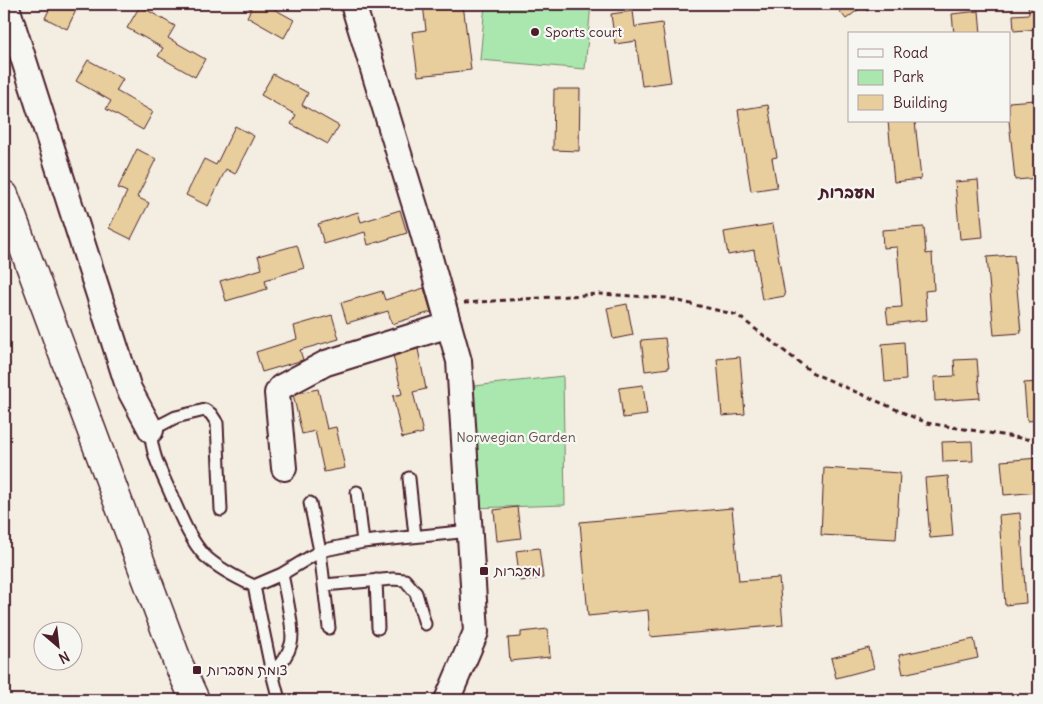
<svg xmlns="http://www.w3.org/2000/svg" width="1043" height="704" viewBox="0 0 1043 704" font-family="Delius,'Playpen Sans Hebrew',sans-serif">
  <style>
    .green { fill: #a9e7ae; stroke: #7a836c }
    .building { fill: #e8ce9d; stroke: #4a1f2b }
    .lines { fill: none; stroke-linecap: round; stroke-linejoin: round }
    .lane-casing { stroke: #4a1f2b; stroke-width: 15 }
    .street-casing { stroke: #4a1f2b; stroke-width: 28 }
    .secondary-casing { stroke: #4a1f2b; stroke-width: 31 }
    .path { stroke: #4a1f2b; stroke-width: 3; stroke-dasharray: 5 4; stroke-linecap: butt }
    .lane { stroke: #f6f6f2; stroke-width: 11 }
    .street { stroke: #f6f6f2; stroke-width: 24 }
    .secondary { stroke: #f6f6f2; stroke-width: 28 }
    .poi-dot { fill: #4a1f2b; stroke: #f6f6f2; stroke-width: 2 }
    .labels { text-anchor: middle; stroke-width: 4.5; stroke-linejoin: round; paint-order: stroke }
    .poi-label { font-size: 14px; fill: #4a1f2b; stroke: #f6f6f2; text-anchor: start }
    .park-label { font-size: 14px; fill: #62514c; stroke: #f6f6f2 }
    .quarter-label { font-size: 16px; font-weight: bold; fill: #4a1f2b; stroke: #f6f6f2 }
  </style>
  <rect width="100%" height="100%" fill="#f3eee1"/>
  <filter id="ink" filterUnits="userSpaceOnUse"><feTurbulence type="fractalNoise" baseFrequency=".02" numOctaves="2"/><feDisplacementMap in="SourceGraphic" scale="10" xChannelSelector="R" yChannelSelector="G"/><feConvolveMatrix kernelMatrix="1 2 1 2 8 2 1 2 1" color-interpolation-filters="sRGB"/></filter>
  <g filter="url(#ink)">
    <path class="green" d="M485,4H591L585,69L480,60Z
      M563,376L565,505L472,508L465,387Z"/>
    <path class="building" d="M52,4H79L67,29L45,18Z
      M242,4H265L294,20L284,38L247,17L251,9Z
      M423,4H463L471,70L418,76L412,32L426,30Z
      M834,4H876L867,11L863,6L846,19Z
      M1028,4H1039V29L1014,31L1013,15L1029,14Z
      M140,6L175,26L168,38L205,59L195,77L158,56L163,48L127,28Z
      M633,11L635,27L662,23L671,82L642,86L636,41L615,44L611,14Z
      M979,11L981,34H954L952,14Z
      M88,60L123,79L116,91L153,112L143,130L106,109L111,101L76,81Z
      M273,74L308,93L302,105L339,126L328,144L291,124L296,115L261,95Z
      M554,89H580L579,151L553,150Z
      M1035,100L1039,151V178L1015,180L1009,120V102Z
      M768,105L777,157L772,158L777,187L751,191L738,110Z
      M888,121H915L921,179L894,182Z
      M235,126L254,136L235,174L226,169L208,206L186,195L204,159L216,165Z
      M137,149L156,159L137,197L149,203L131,239L109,228L127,192L118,188Z
      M978,180L983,237L960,239L955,182Z
      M400,210L407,233L368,245L365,232L324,244L318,224L358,212L361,222Z
      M773,224L785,296L762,300L754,250L728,255L724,232Z
      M924,227L926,254L932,253L934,290L925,291L927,320L888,324L886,308L902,307L897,247L883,248L882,230Z
      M297,245L304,268L265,280L267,289L226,301L220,281L262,269L258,256Z
      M1014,255L1021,333L994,335L987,257Z
      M424,288L431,312L392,324L388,311L347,323L341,303L382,291L385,300Z
      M627,304L633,335L613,339L607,308Z
      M332,315L339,339L300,350L303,360L262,372L256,352L297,339L294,326Z
      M665,338L669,368L645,371L641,340Z
      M904,342L906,380L885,382L882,344Z
      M418,349L426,389L413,392L423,433L402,438L393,396L402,394L393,355Z
      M740,357L745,414L722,416L717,359Z
      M977,359L980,398L935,401L934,377L955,376L954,360Z
      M1039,382V420L1027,421L1024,383Z
      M643,385L647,415L623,418L619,388Z
      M318,389L327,429L336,427L345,468L324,472L315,431L302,434L293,394Z
      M972,441L973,461L943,462L942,442Z
      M1039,458V492L1004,495L1001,461Z
      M824,468L900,473L896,539L821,535Z
      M948,476L953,536L930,538L925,478Z
      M517,507L521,538L497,541L494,510Z
      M732,508L739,581L779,578L783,625L650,637L648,610L588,616L580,522Z
      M1020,513L1026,603L1005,605L999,515Z
      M539,548L543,578L520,581L516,551Z
      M548,629L550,657L510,661L508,638L521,637V632Z
      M974,639L978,658L903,674L899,655Z
      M869,648L874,668L836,678L831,658Z"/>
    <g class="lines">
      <defs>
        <path id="lane" d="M409,478L415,536
          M357,492L363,542
          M310,503L320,551L329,628
          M221,510L217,423L211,414L205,410L176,417L151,430C150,454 164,477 173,499C182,519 190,540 205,556C219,569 237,578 254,586L282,574L320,551L363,542L470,531
          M376,580L378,628
          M324,585L393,579L405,580L416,593L425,624
          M254,586L272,673L279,700
          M272,673C280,664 288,656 291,644C295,631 285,590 282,574"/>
        <path id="street" d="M6,4L129,389L151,430
          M353,4L419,219L459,361L476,632L447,700
          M284,468L277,393L281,387L326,363L449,325"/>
        <path id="secondary" d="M4,195L178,663L195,700"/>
      </defs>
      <use href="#lane" class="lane-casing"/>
      <use href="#street" class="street-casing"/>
      <use href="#secondary" class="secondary-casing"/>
      <path class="path" d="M464,303L599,294L666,298L737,315L813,373L927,423L1039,441"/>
      <use href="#lane" class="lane"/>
      <use href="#street" class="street"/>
      <use href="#secondary" class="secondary"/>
    </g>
  </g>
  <g class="poi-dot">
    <circle cx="535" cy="32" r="5"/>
    <rect x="479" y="566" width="10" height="10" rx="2.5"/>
    <rect x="192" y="665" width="10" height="10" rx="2.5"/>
  </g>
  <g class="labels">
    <g class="poi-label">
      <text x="545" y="37">Sports court</text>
      <text x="494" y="576">מעברות</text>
      <text x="207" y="675">צומת מעברות</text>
    </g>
    <g class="park-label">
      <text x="516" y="442">Norwegian Garden</text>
    </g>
    <g class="quarter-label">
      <text x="847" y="198">מעברות</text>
    </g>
  </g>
  <rect width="1043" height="704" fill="none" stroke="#f6f6f2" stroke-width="20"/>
  <rect x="10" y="10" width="1023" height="684" fill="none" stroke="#4a1f2b" stroke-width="2" filter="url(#ink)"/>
  <rect x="848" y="32" width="162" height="90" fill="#f6f6f2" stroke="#b1a0a2"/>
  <rect x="858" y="49" width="25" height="8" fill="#f6f6f2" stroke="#b1a0a2"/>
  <text x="893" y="58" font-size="15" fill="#4a1f2b">Road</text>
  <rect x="858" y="70" width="25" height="15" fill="#a9e7ae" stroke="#b1a0a2"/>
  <text x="893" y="82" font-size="15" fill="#4a1f2b">Park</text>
  <rect x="858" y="95" width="25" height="15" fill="#e8ce9d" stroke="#b1a0a2"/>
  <text x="893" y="108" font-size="15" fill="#4a1f2b">Building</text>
  <g transform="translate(58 646) rotate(152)"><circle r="24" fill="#f6f6f2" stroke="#b1a0a2"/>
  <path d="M0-4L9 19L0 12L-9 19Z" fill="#4a1f2b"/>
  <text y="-8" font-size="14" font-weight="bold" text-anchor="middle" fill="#4a1f2b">N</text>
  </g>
</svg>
